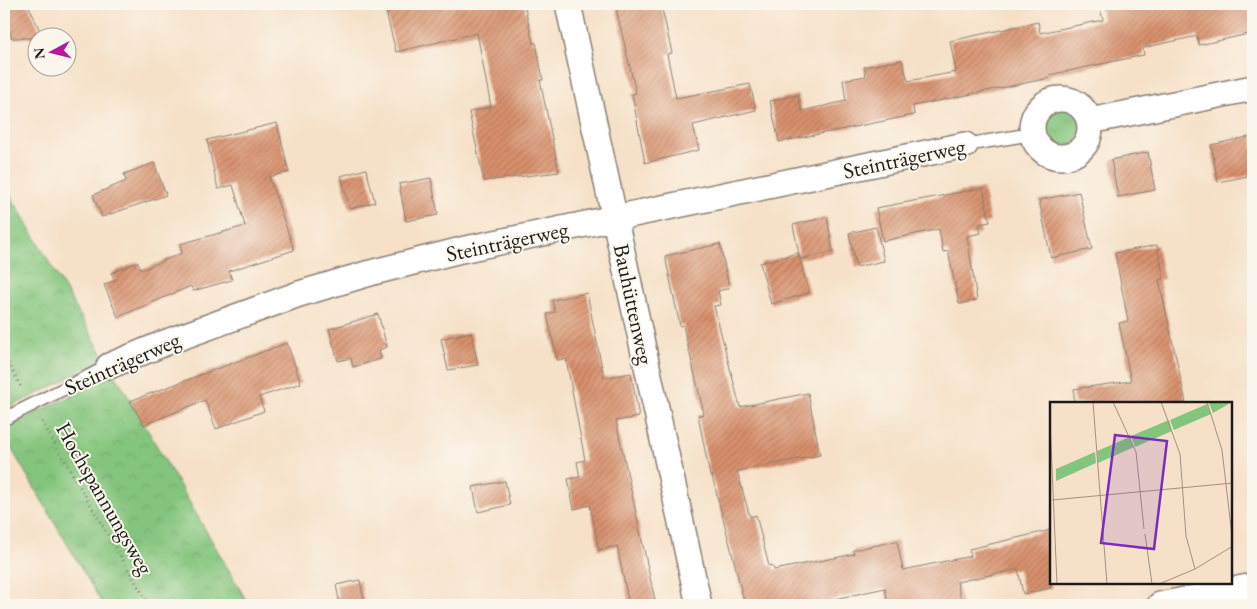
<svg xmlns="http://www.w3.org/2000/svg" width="1257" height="609" viewBox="0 0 1257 609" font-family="'EB Garamond',serif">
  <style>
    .grass { fill: url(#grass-tufts); stroke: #50704c }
    .park { fill: url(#park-crowns); stroke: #50704c }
    .building { fill: url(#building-hatch) }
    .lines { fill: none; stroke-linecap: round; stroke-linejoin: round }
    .service-casing { stroke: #897e72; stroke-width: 15 }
    .minor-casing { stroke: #897e72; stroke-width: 28 }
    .path { stroke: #897e72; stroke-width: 3; stroke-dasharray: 1 4; stroke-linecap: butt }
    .service { stroke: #fff; stroke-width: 12 }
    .minor { stroke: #fff; stroke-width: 25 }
    .labels { text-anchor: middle; stroke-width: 4; stroke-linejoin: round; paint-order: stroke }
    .street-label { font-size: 22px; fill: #1c1c1c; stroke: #fbf7ec }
    .inset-road { fill: none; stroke: #9f9283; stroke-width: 1 }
    .view { fill: #7b2cbf; fill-opacity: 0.15; stroke: #7b2cbf; stroke-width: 2.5 }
    .inset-edge { fill: none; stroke: #1c1c1c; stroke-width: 2.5 }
  </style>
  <defs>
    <pattern id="grass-tufts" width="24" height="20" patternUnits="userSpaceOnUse" patternTransform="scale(1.25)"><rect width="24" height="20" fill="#84c57d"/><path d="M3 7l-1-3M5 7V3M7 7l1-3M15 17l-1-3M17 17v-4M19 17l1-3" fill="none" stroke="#71a96b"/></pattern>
    <pattern id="park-crowns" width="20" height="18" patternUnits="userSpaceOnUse" patternTransform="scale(1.25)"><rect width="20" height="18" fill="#84c57d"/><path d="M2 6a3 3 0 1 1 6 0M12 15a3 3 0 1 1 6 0" fill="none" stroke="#71a96b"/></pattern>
    <pattern id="building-hatch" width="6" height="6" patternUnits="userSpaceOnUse" patternTransform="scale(1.25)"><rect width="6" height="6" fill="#d9916d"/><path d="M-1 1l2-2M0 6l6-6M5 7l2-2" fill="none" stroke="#af7659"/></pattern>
  </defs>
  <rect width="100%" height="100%" fill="#fbf7ec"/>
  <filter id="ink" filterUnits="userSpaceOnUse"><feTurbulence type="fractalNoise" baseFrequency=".02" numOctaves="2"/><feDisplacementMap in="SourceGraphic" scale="10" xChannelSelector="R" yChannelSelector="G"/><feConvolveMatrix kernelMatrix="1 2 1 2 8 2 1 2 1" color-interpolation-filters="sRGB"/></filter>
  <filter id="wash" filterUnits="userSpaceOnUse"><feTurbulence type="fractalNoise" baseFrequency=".0096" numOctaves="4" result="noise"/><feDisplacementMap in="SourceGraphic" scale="20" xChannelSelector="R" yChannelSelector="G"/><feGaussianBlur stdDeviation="1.12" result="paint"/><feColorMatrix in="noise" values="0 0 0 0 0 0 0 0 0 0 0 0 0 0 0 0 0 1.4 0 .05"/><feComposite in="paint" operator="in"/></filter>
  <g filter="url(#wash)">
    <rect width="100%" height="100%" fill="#f6e1c8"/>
    <path class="grass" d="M1042 127a20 20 0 1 1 40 0a20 20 0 1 1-40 0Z"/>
    <path class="park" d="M4,184L106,360L4,410Z
      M115,374L249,605H103L4,436V429Z"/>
    <g id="blocks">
      <path class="building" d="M4,4H28L43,38H12L4,17Z
        M384,4H524L533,43H536L543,80H540L559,172L484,181L469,112L491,107L477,33L396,52Z
        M615,4H661L672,53L667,54L676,98L750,84L756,110L693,125L699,150L645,163L632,94L636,93Z
        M1099,4H1253V33L1199,45L1197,36L1143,48L1144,55L1049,75L1050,78L913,106L914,115L779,142L770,101L798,95L802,111L846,101L843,80L866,76L864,67L902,60L908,81L956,72L950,41L1038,22L1040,33L1103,20Z
        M277,123L289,172L269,177L294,250L229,271L232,280L193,291L191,286L118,317L104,285L115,280L111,273L138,262L141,270L182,253L180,244L245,226L233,185L218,189L207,140Z
        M1253,136V175L1218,182L1211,145Z
        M1148,152L1155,190L1118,197L1111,160Z
        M154,163L166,195L102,217L93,195L126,181L124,174Z
        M366,169L375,202L350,209L341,176Z
        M431,178L438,215L406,221L399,184Z
        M983,188L990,222L979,224L981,233L967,236L977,300L959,304L948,251L943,252L939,229L883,241L876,208Z
        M1079,192L1092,249L1051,258L1039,200Z
        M827,217L833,252L800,259L793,225Z
        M876,227L884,261L856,267L849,233Z
        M720,244L729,288L718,291L721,305L714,306L740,407L808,393L820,455L737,471L750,517L756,515L769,566L772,565L774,570L854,554L853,550L897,541L903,570L971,556L969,549L1051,530V588L1023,594L1018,569L957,582L962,605H888L885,588L830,600L831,605H745L729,541L712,476H710L698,415L704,414L683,325L680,326L665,256Z
        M1157,245L1164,279L1159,280L1186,403H1074V389L1131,381L1119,323L1128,321L1115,253Z
        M798,253L809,293L771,304L760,263Z
        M587,293L604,378L631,373L639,417L616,421L656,605H629L617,546L599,550L590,505L574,509L568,479L580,477L577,462L585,460L566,359L557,360L547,314L555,312L552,300Z
        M378,314L387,347L379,350L381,359L353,367L351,358L338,361L329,329Z
        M471,332L478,365L448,370L441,339Z
        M287,343L301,383L259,397L264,411L216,429L205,400L144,425L130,401Z
        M505,481L510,505L478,512L473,487Z
        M360,580L365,605H340L336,585Z"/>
    </g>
  </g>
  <g filter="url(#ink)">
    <use href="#blocks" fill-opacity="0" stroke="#897e72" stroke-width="1"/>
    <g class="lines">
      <defs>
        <path id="service" d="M965,145L1032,134
          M4,419L109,366"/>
        <path id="minor" d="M568,4L699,605
          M1032 128a29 29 0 1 1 58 0a29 29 0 1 1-58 0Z
          M1090,121L1253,88
          M109,366L167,342L299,294L370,273L461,250L965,145
          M1160,605L1253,586"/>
      </defs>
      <use href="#service" class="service-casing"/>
      <use href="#minor" class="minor-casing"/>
      <path class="path" d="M4,354L21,387
        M42,422L149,605"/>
      <use href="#service" class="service"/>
      <use href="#minor" class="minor"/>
    </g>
  </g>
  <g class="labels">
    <g class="street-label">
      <text transform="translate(904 158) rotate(-12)" y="8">Steinträgerweg</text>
      <text transform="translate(507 241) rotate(-12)" y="8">Steinträgerweg</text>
      <text transform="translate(634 304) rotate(78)" y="8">Bauhüttenweg</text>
      <text transform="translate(122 363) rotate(-24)" y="8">Steinträgerweg</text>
      <text transform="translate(105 498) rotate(60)" y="8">Hochspannungsweg</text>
    </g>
  </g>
  <g transform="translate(1050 402)">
    <rect width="182" height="182" fill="#f6e1c8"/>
    <path d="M182,0L163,11L159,1L161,0ZM157,2L161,12L124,28L120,18ZM119,18L122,29L85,45L81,34ZM80,35L84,45L48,61L47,49ZM45,50L46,61L6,79V67Z" fill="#84c57d"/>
    <path class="inset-road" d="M43,0L57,182M63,0L86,50L94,127M111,0L130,52L136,134L145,167M157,0L172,48L182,134M0,19L7,182M2,98L183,81M95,132L102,182M109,182L145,167L183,144"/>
    <path class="view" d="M65,33L117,39L104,147L51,141Z"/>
    <rect width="182" height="182" class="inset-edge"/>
  </g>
  <rect width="1257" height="609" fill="none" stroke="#fbf7ec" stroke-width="20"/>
  <g transform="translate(52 52) rotate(263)"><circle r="24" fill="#fbf7ec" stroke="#a29f99"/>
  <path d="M0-4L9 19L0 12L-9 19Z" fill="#b5179e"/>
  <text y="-8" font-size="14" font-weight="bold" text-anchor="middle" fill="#1c1c1c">N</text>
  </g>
</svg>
